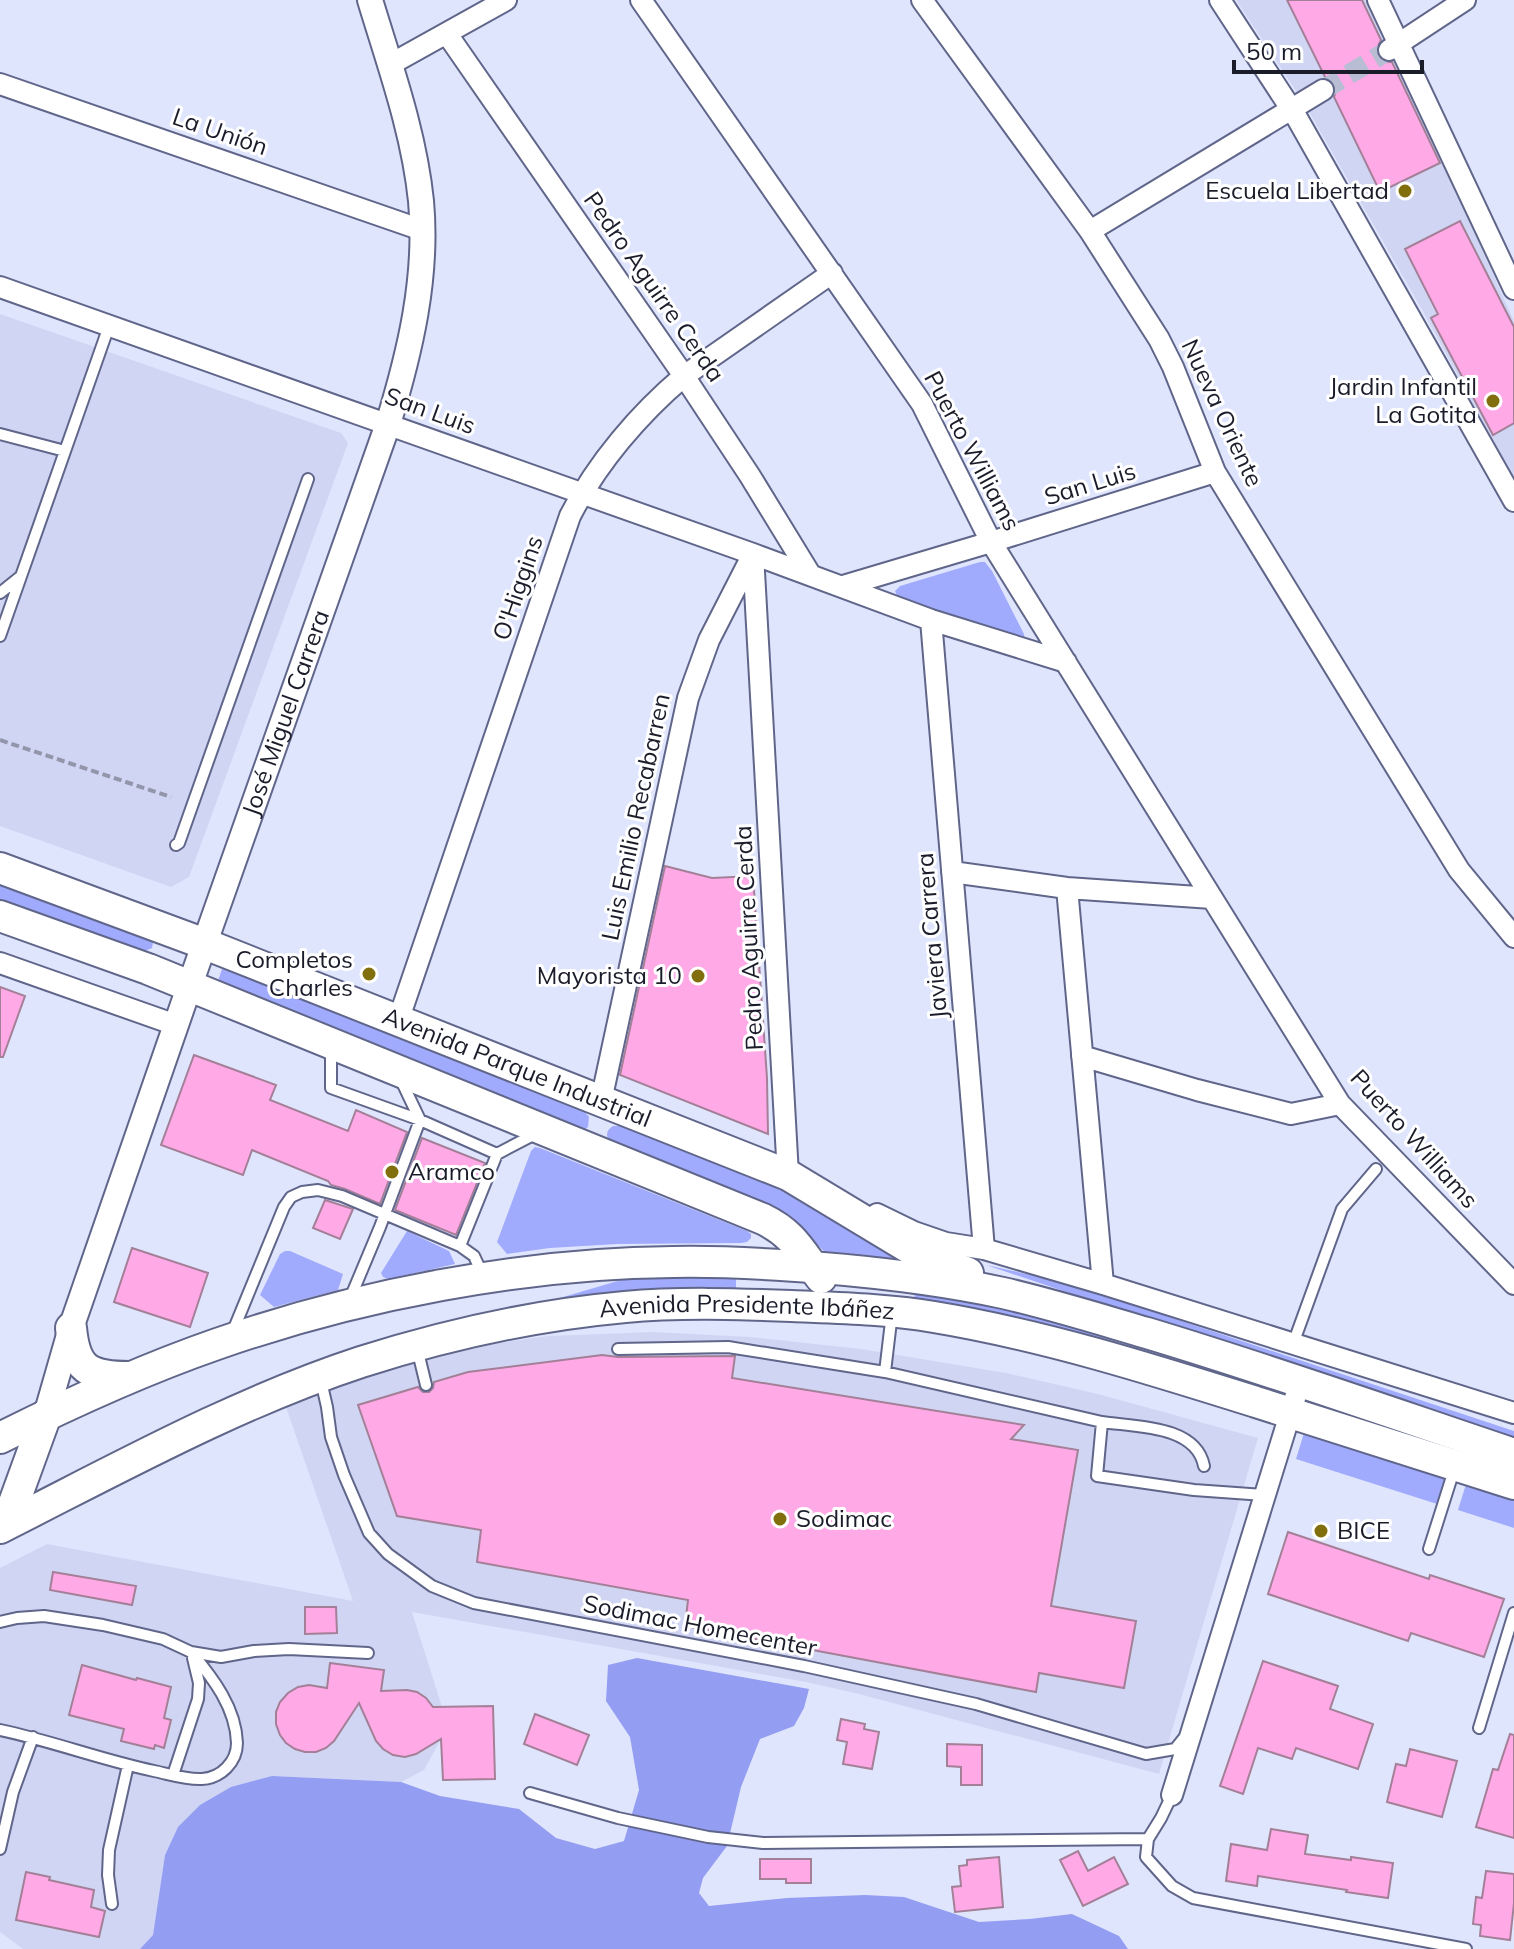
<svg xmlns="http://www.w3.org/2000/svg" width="1514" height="1949" viewBox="0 0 1514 1949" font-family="Mulish,sans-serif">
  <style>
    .built { fill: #d0d5f3 }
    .green { fill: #a1abfd }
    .forest { fill: #939df2 }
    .building { fill: #ffaae6; stroke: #a47f98; stroke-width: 2 }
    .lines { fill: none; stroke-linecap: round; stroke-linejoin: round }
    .minor-tunnel { stroke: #b8bdd4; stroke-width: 20; stroke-dasharray: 20 10; stroke-linecap: butt }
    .service-casing { stroke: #60668a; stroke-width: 14 }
    .minor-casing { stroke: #60668a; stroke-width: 24 }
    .tertiary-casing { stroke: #60668a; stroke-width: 28 }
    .primary-casing { stroke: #60668a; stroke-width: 34 }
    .path { stroke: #9396ab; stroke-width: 4; stroke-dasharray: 8 4; stroke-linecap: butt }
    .service { stroke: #fff; stroke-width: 10 }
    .minor { stroke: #fff; stroke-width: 20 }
    .tertiary { stroke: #fff; stroke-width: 24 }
    .primary { stroke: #fff; stroke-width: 30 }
    .poi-dot { fill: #816f0e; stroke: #fff; stroke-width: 3 }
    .labels { text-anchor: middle; stroke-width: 6; stroke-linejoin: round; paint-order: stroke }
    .street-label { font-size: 24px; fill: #1a1c2a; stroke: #fff }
    .poi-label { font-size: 24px; fill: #1a1c2a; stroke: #fff; text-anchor: end }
  </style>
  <rect width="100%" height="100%" fill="#e0e5fe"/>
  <path class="built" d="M1236,0H1370L1514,321V480L1425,315L1304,103Z
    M0,314L341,433L348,443L189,877L171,887L0,826Z
    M652,1332L751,1337L861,1349L1006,1373L1098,1394L1258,1438L1159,1774L859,1694L806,1682L412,1612L442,1707L441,1739L424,1770L401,1782L272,1776L178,1827L165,1855L153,1935L140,1949H23L0,1932V1568L47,1544L353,1601L286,1407L351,1381L422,1360L493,1344L548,1336Z"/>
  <path class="green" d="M980,562H985L992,571L1024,634L1025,640L1023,642L898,598L895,591L900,586Z
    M0,879L154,937L152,948L143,952L0,900Z
    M224,963L584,1111L589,1117L588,1127L584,1130H579L218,981Z
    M613,1126H625L797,1196L924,1263L832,1256L824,1251L799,1228L609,1142C606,1135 606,1130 613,1126Z
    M535,1147L540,1148L747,1231L751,1234V1238L747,1242L741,1243L617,1244L550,1248L507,1254L497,1242L531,1151Z
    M407,1231L449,1251L455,1264L388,1279L383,1277L381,1273Z
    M285,1251H290L343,1274L338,1290L274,1307L260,1295L280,1254Z
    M986,1265L1049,1279L1127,1303L1514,1431V1443Z
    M660,1275L736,1276V1288L733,1293L553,1300L628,1278Z
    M916,1291L1020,1309L1194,1359L1191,1364L1118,1342L1019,1317L914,1298Z
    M1304,1433L1444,1474L1445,1479L1437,1504L1296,1459Z
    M1467,1481L1514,1490V1528L1458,1510Z"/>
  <path class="forest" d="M637,1658L809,1689L804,1708L794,1726L760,1739L741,1787L727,1846L703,1878L699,1893L709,1906L787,1898L865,1895L904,1897L979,1922L1030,1919L1072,1914L1119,1936L1128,1949H140L153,1935L165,1855L178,1827L200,1805L231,1787L272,1776L401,1782L440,1796L519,1809L556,1838L595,1849L624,1841L639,1790L630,1737L606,1701L608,1665Z"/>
  <path class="building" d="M1287,0H1362L1381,40L1376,50L1378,56L1384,62H1392L1440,163L1380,192L1334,97L1336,91L1334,84L1330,79L1325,77Z
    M1460,221L1514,327V423L1493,435L1431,318L1438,314L1405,249Z
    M665,866L712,878L753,876L767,1078L768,1134L620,1075Z
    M0,987L25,996L3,1057H0Z
    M194,1055L276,1085L270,1100L348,1131L356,1110L407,1132L380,1204L345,1189L331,1185L328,1181L252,1150L243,1175L161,1145Z
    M422,1138L485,1163L456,1235L395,1210Z
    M325,1200L353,1209L340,1239L313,1228Z
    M132,1248L208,1273L190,1327L114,1302Z
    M602,1355L618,1357L735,1356L732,1378L1024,1425L1011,1439L1078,1450L1051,1606L1136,1621L1124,1688L1039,1673L1036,1692L685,1626L688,1600L477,1562L481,1530L397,1516L358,1405L418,1387L423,1392H429L433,1388L434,1382L468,1372Z
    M1288,1532L1429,1579L1430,1575L1504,1599L1484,1657L1411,1633L1408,1641L1268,1594Z
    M53,1572L136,1586L132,1605L50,1590Z
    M305,1607H336L337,1633L305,1634Z
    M1263,1661L1338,1686L1330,1709L1373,1724L1358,1769L1296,1748L1292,1759L1258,1748L1243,1794L1220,1786Z
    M330,1663L384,1670L381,1691L407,1690L417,1692L426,1698L433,1707L493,1706L495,1779L443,1780L441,1739L416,1754L405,1757L393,1755L383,1749L376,1741L359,1703L334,1741L326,1748L316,1752H305L295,1749L286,1743L280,1735L276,1724V1712L280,1702L288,1693L298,1687L309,1685L327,1688Z
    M82,1665L136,1680L137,1678L171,1687L164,1718L171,1720L164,1748L155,1745L154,1749L121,1741L124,1729L69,1715Z
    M535,1714L589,1735L577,1765L524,1744Z
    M841,1719L865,1724L864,1729L879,1732L872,1769L843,1764L847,1742L837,1740Z
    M1510,1734L1514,1735V1838L1476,1827L1493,1769L1498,1770Z
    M947,1744L982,1745V1785H961V1767L947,1766Z
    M1410,1749L1457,1761L1442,1817L1387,1802L1396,1764L1406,1766Z
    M1271,1829L1308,1835L1305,1854L1351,1860V1857L1393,1863L1388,1898L1346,1892L1347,1890L1258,1876L1257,1886L1226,1881L1231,1844L1267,1850Z
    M1078,1851L1088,1871L1114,1857L1128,1884L1083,1906L1060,1860Z
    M999,1857L1003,1907L955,1912L952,1887L961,1886L959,1866L967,1865V1860Z
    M760,1859H811V1883H786V1879H760Z
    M1486,1871L1514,1874V1903L1510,1940L1480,1936L1481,1925L1473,1924L1476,1897L1482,1898Z
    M26,1872L50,1877L49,1880L94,1890L91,1907L105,1911L99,1937L16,1920Z"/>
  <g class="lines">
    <path class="minor-tunnel" d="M1323,90L1389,50"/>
    <defs>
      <path id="service" d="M0,434L65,451
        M0,593L20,577
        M0,636L109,326
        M176,845L179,843L308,479
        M331,1046V1088L420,1120L497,1154
        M460,1246L497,1154L535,1134
        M349,1301L380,1227L420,1120L400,1078
        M892,1313L885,1372L1102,1422L1097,1476L1194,1490L1264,1495
        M233,1331L284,1207L291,1197L302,1192L318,1190L342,1196L460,1246L474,1256L482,1273
        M1293,1344L1342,1209L1376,1169
        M417,1348L426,1385
        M618,1349L728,1347L885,1372
        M321,1381L327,1407L331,1437L344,1475L369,1533L388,1554L432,1586L474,1603L804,1666L976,1704L1146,1754L1175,1749L1183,1739
        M1102,1422C1136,1427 1196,1425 1204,1466
        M1429,1549L1455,1467
        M0,1622L17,1618L44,1616L103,1625L163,1639L191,1652L221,1657L254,1651L289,1649L368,1653
        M1479,1728L1514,1613
        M0,1730C52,1741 102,1760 154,1771C169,1774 187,1780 202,1779C221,1778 237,1762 237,1743C236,1708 213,1678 191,1652
        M173,1775L198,1699L199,1683L193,1658
        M530,1793L618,1818L708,1837L763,1843L1148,1839
        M1172,1795L1161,1818L1148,1839L1146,1857L1172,1886L1193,1898L1466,1949
        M0,1849L13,1792L33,1737
        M112,1904L108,1875L109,1850L128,1765"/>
      <path id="minor" d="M641,0L922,404L991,542L1340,1104L1514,1284
        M922,0L1090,231L1159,339L1173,367L1215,472L1459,870L1514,937
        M1220,0L1297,118L1514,501
        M1378,0L1514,289
        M447,34L684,376L750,476L810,574
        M1389,50L1465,0
        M391,64L506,0
        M0,84L422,230
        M1090,231L1323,90
        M0,287L753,554L931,620L1066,662
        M753,554L788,1175L797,1179
        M843,586L991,542L1215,472
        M931,620L984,1249
        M952,872L1067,888L1212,898
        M1067,888L1103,1284
        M0,963L176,1025
        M398,1021L570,516C597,463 639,414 684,376L832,273
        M1082,1056L1197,1090L1291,1114L1340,1104
        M601,1101L688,698L709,640L753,554
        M877,1214L914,1232L946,1243L984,1249L1103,1284L1514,1413
        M1172,1795L1300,1382"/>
      <g id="tertiary">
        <path id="s1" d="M46,1415L71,1328L186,996L388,424C410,352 428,277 421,201C414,132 390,66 370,0"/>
      </g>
      <g id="primary">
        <path id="s2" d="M0,868L205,944L788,1175L914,1251L968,1273"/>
        <path d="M0,916L148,969L763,1219C794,1234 801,1252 821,1278"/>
        <path d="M71,1328C75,1369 88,1377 129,1377"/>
        <path d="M0,1438C70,1403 142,1370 217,1344C357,1295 524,1263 673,1262C723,1261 773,1264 823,1268C883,1273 943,1280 1003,1293C1051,1304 1099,1319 1147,1333C1270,1370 1392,1413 1514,1454"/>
        <path d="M0,1524L14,1503L46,1415"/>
        <path id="s3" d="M0,1528C117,1469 236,1403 361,1362C446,1335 536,1315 625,1307C680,1302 736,1304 792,1306C839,1308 887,1309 934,1317C1043,1335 1151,1369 1256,1402C1342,1430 1428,1457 1514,1484"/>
      </g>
    </defs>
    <use href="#service" class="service-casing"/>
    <use href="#minor" class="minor-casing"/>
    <use href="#tertiary" class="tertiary-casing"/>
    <use href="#primary" class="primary-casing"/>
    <path class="path" d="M0,740L171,797"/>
    <use href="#service" class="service"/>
    <use href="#minor" class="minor"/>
    <use href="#tertiary" class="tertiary"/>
    <use href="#primary" class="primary"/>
  </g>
  <g class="poi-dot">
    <circle cx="1405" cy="191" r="8"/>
    <circle cx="1493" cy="401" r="8"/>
    <circle cx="369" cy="974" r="8"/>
    <circle cx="698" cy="976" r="8"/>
    <circle cx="392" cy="1172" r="8"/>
    <circle cx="780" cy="1519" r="8"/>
    <circle cx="1321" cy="1531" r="8"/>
  </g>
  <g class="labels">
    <g class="street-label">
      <text transform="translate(220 132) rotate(19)" y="8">La Unión</text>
      <text transform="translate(654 287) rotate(55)" y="8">Pedro Aguirre Cerda</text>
      <text transform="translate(430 411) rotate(20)" y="8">San Luis</text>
      <text transform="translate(1222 413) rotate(65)" y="8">Nueva Oriente</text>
      <text transform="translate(972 451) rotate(62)" y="8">Puerto Williams</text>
      <text transform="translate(1090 484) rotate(-17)" y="8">San Luis</text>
      <text transform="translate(518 588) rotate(-71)" y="8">O'Higgins</text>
      <text dy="8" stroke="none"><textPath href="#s1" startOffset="742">José Miguel Carrera</textPath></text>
      <text transform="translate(636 817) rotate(-78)" y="8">Luis Emilio Recabarren</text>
      <text transform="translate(932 936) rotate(-95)" y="8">Javiera Carrera</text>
      <text transform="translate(749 938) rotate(-93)" y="8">Pedro Aguirre Cerda</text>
      <text dy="8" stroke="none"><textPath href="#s2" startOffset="554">Avenida Parque Industrial</textPath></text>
      <text transform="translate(1414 1139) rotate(48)" y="8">Puerto Williams</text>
      <text dy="8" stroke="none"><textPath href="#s3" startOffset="790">Avenida Presidente Ibáñez</textPath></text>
      <text transform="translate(700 1626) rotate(11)" y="8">Sodimac Homecenter</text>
    </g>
    <g class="poi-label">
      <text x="1389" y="199">Escuela Libertad</text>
      <text x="1477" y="395">Jardin Infantil<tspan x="1477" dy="28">La Gotita</tspan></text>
      <text x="353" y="968">Completos<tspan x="353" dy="28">Charles</tspan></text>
      <text x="682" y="984">Mayorista 10</text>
      <text x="408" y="1180" text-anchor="start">Aramco</text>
      <text x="796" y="1527" text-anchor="start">Sodimac</text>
      <text x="1337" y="1539" text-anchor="start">BICE</text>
    </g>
  </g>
  <path d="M1234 60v12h188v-12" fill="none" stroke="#1a1c2a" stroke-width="4"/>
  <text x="1246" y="60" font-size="24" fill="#1a1c2a" stroke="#ffffff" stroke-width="6" paint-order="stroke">50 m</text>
</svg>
